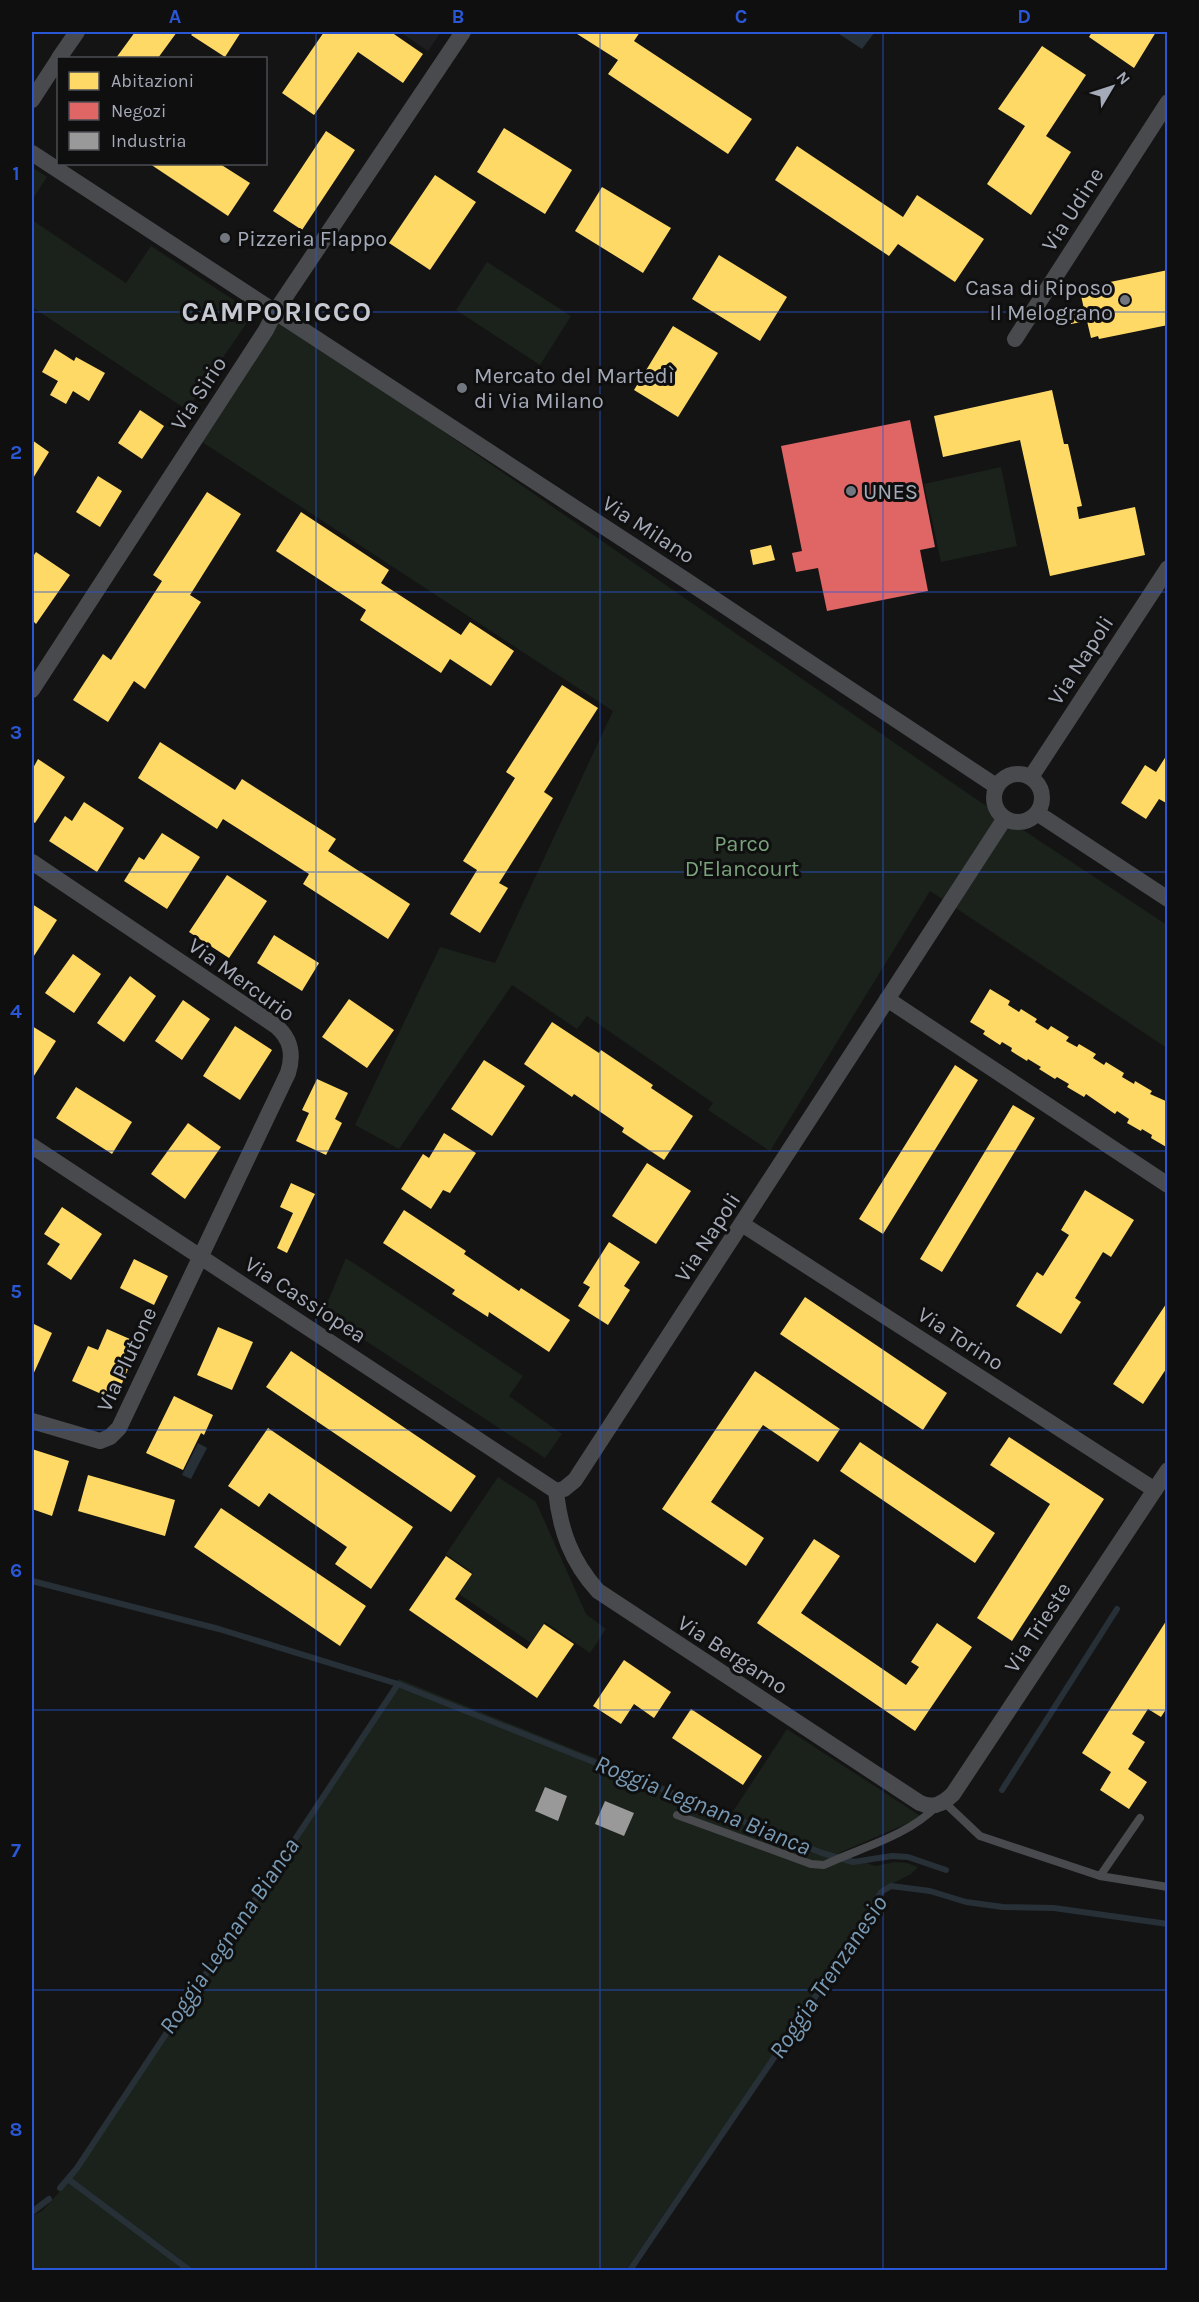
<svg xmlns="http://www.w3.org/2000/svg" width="1199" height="2302" viewBox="0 0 1199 2302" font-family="Karla,sans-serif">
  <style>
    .built { fill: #1e1e21 }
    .green { fill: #1a221b }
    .water { fill: #273037 }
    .homes { fill: #ffd966 }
    .shops { fill: #e06666 }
    .industry { fill: #999 }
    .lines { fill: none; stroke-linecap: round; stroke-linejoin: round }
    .stream { stroke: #273037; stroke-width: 6 }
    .service { stroke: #484a4d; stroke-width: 8 }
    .minor { stroke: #484a4d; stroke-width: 16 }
    .grid { fill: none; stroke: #2a57d5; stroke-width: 1.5; stroke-opacity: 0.55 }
    .poi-dot { fill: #72767e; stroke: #0f0f10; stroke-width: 2 }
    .labels { text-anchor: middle; stroke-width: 6; stroke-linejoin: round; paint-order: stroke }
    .street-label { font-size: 22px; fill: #a4aab7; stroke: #0f0f10 }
    .poi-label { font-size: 22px; fill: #a4aab7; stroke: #0f0f10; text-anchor: start }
    .park-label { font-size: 22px; fill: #7aa37b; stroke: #0f0f10 }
    .water-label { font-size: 24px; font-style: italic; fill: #799ab4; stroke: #0f0f10 }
    .district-label { font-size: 28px; font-weight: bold; letter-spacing: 1.5px; fill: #c6c9d2; stroke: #0f0f10 }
    .neatline { fill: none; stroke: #2a57d5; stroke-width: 2 }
    .grid-label { font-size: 20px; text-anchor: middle; font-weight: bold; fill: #2a57d5 }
  </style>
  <rect width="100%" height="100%" fill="#141414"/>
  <path class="built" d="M400,32H441L428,51Z"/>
  <path class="green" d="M32,167L47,177L32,200Z
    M32,220L126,283L151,246L243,306L247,318L246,324L187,410L32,307Z
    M487,262L571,316L540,365L456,310Z
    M279,318L973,797L1167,925V1048L930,891L770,1151L708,1110L713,1103L587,1016L577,1029L512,985L399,1149L355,1125L440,947L495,963L613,711L202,442Z
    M1001,467L1017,546L941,562L924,484Z
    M346,1258L523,1376L509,1396L562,1434L545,1458L323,1313Z
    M498,1477L536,1502L586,1614L606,1629L590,1653L545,1622L531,1643L459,1594L473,1573L446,1554Z
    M399,1679L732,1813L787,1729L922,1817L839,1853L875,1866L894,1862L907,1863L918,1867L911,1874L879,1890L843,1952L626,2270H32V2216L42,2211L62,2189Z"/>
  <path class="water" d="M836,32H875L862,49Z
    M198,1443L207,1448L191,1479L182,1475Z"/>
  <path class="homes" d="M135,32H177L158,58H116Z
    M194,32H241L225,57L191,35Z
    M324,32H391L423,54L403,83L358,52L314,115L282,93Z
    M574,32H640L634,41L752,119L728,154L608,74L618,60Z
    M1092,32H1156L1134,68L1089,37Z
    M1042,46L1086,75L1046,136L1071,152L1031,215L987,184L1025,126L998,109Z
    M504,128L572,170L545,214L477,172Z
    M326,131L355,150L302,230L273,211Z
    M797,146L903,217L917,195L984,239L955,282L898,244L889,256L775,180Z
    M150,164H220L250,183L228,216Z
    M435,175L476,202L430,270L389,243Z
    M602,187L671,228L643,273L575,231Z
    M719,255L787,297L760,341L692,299Z
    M1168,270V325L1099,339L1098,336L1091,338L1087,321L1071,324L1068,312L1084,309L1080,291L1087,290L1086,287Z
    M673,326L718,353L678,417L634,390Z
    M55,349L74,361L76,357L105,373L89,401L73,391L66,404L50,395L58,381L42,372Z
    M1052,390L1064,444H1068L1082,506L1077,507L1079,519L1135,507L1145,555L1050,576L1020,440L943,457L934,416Z
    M140,410L164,426L142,459L118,443Z
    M32,440L49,452L32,480Z
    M98,476L122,491L100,527L76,512Z
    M207,492L241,514L190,595L201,602L145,689L134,681L108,722L73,700L103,654L111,660L162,581L153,575Z
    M301,512L389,570L381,583L461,635L470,622L514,651L491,686L450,659L441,673L360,620L366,610L276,551Z
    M771,545L775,560L753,565L750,550Z
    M36,552L70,575L36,624L32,620V558Z
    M562,685L598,708L544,792L553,798L499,883L508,888L480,933L450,914L477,870L463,861L515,778L506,772Z
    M160,742L235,790L242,779L336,839L328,851L410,904L388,939L303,884L309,874L223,819L217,829L138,778Z
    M1168,753V804L1159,799L1146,819L1121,803L1145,765L1156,772Z
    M38,759L65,777L35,823L32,821V770Z
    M84,802L124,828L97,872L49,841L65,816L72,821Z
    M162,833L200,857L167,909L124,881L139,857L144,860Z
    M227,875L267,901L229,958L189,932Z
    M32,904L57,920L32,959Z
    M274,935L319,963L302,991L257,963Z
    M73,954L101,974L74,1013L45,993Z
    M130,976L156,996L124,1042L97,1023Z
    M990,989L1010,1001L1008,1005L1019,1012L1021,1009L1037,1019L1035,1022L1048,1030L1051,1026L1069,1037L1066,1041L1077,1047L1079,1044L1096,1054L1093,1058L1104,1065L1106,1062L1124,1073L1122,1077L1134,1084L1135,1081L1152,1091L1150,1094L1168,1102V1148L1151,1138L1152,1135L1142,1129L1141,1131L1127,1123L1129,1119L1117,1111L1115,1114L1086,1094L1084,1097L1067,1087L1069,1084L1057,1077L1055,1079L1039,1069L1041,1067L1028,1059L1027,1061L1011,1051L1012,1048L1002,1042L1000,1045L983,1034L985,1031L970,1022Z
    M349,999L394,1030L367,1068L322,1037Z
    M183,1000L210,1019L182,1060L155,1041Z
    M552,1022L599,1053L601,1050L653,1085L651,1088L693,1116L664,1160L622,1132L624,1128L574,1094L572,1097L524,1064Z
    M32,1026L56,1041L32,1079Z
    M235,1026L272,1050L240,1100L203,1076Z
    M484,1060L525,1086L492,1136L451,1109Z
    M955,1065L978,1080L883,1234L859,1219Z
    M317,1079L348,1093L335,1119L342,1123L326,1155L296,1141L309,1113L302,1110Z
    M76,1087L132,1122L112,1154L56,1118Z
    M1013,1105L1035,1118L942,1272L920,1259Z
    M188,1123L221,1147L185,1199L151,1174Z
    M444,1133L476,1153L450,1193L443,1190L431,1209L401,1189L423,1154L429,1158Z
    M647,1163L691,1191L656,1244L612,1216Z
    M291,1183L315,1194L287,1253L277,1248L293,1213L280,1207Z
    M1085,1190L1134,1220L1111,1257L1103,1252L1075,1298L1081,1302L1061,1334L1016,1306L1037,1272L1043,1276L1069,1235L1061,1230Z
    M62,1207L102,1234L71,1280L47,1264L60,1244L44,1234Z
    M404,1210L466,1251L464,1254L519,1291L521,1288L570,1320L549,1352L489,1312L488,1317L452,1294L455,1290L383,1243Z
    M609,1242L640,1262L624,1286L630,1290L608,1325L578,1306L590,1287L583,1283Z
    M134,1259L168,1276L154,1305L120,1288Z
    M805,1297L947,1393L923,1430L780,1334Z
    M1168,1301V1366L1143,1404L1113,1384Z
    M32,1323L52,1333L32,1377Z
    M218,1327L253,1342L232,1390L197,1375Z
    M107,1329L139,1343L115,1400L72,1381L88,1346L98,1350Z
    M291,1351L476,1476L451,1512L266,1387Z
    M755,1371L840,1429L818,1462L763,1425L711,1502L764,1538L746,1566L662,1509Z
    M174,1396L213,1415L204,1435L201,1433L183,1470L146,1453Z
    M268,1428L413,1527L371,1589L335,1564L347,1547L269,1493L259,1507L228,1486Z
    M1009,1437L1104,1499L1012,1641L977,1618L1050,1504L990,1465Z
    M860,1442L995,1533L975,1563L840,1471Z
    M32,1449L69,1461L52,1516L32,1509Z
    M88,1475L175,1500L165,1536L78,1511Z
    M221,1508L366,1606L340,1646L194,1547Z
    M814,1539L840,1556L801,1613L906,1685L919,1667L911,1662L937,1623L972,1647L915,1731L757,1623Z
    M446,1556L472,1574L455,1599L527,1649L544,1624L574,1644L537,1698L409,1610Z
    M1168,1618V1706L1161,1717L1148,1709L1132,1734L1145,1742L1128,1769L1147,1782L1129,1809L1100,1790L1111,1772L1082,1753Z
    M624,1660L671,1692L654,1718L634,1704L621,1724L593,1706Z
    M691,1709L762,1756L743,1785L672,1738Z"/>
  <path class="shops" d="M910,420L935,547L920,550L928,591L827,611L818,568L796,572L792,553L802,551L781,446Z"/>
  <path class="industry" d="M545,1787L567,1796L558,1821L535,1811Z
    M605,1801L634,1813L624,1836L595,1824Z"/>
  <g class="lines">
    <path class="stream" d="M32,1581L219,1629L398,1684L822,1853L853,1862L892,1856L908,1857L946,1870
      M1002,1790L1117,1609
      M68,2179L189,2270
      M60,2188L77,2168L398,1684
      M32,2212L49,2199
      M630,2270L845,1953L881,1892L891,1886L930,1891L966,1902L1003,1907L1054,1908L1168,1924"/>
    <path class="service" d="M944,1802L980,1836L1100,1876L1168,1887
      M677,1815L811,1864L824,1865C862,1847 906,1837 937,1806
      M1100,1876L1140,1818"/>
    <path class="minor" d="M59,58L77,32
      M32,100L58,60
      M32,153L684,579L996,786
      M1015,339L1168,102
      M32,690L266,330L275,312L463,32
      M994 798a24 24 0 1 1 48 0a24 24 0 1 1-48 0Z
      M1031,777L1168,568
      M1037,813L1168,899
      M32,862L276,1026C291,1039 294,1054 288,1073L119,1428L110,1437L100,1441L32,1421
      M887,999L1168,1185
      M32,1146L556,1491
      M742,1224L1155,1490
      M556,1491C560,1530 571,1561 598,1591L920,1803C933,1809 943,1804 953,1794L1168,1470
      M556,1491L564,1489L575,1480L1005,818"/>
  </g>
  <path class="grid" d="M316,32V2270M600,32V2270M883,32V2270M32,312H1168M32,592H1168M32,872H1168M32,1151H1168M32,1430H1168M32,1710H1168M32,1990H1168"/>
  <g class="poi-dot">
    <circle cx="225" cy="238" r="6"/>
    <circle cx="1125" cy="300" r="6"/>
    <circle cx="462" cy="388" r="6"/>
    <circle cx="851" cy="491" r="6"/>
  </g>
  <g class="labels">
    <g class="street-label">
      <text transform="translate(1072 209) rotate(-57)" y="8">Via Udine</text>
      <text transform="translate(198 393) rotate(-57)" y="8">Via Sirio</text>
      <text transform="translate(649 529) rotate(33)" y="8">Via Milano</text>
      <text transform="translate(1080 660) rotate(-57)" y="8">Via Napoli</text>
      <text transform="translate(242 979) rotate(36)" y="8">Via Mercurio</text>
      <text transform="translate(707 1237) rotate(-57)" y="8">Via Napoli</text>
      <text transform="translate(306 1299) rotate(33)" y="8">Via Cassiopea</text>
      <text transform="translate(961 1338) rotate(33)" y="8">Via Torino</text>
      <text transform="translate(126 1359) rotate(-65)" y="8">Via Plutone</text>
      <text transform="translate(1037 1627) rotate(-57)" y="8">Via Trieste</text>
      <text transform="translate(733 1654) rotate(33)" y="8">Via Bergamo</text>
    </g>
    <g class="poi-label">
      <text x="237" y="246">Pizzeria Flappo</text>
      <text x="1113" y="295" text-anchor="end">Casa di Riposo<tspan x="1113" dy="25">Il Melograno</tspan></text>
      <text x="474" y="383">Mercato del Martedì<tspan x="474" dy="25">di Via Milano</tspan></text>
      <text x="863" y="499">UNES</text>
    </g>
    <g class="park-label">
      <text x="742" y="851">Parco<tspan x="742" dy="25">D'Elancourt</tspan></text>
    </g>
    <g class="water-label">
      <text transform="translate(703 1805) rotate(22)" y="8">Roggia Legnana Bianca</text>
      <text transform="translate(229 1936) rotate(-56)" y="8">Roggia Legnana Bianca</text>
      <text transform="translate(828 1977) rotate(-56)" y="8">Roggia Trenzanesio</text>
    </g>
    <g class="district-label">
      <text x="277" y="321">CAMPORICCO</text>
    </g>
  </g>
  <rect width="1199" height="2302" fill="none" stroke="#0f0f10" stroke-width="66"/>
  <rect x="57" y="57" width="210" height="108" fill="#0f0f10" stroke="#4b4d53" stroke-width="1.5"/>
  <rect x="69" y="72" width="30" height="18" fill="#ffd966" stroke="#4b4d53" stroke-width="1.5"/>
  <text x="111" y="87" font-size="18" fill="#a4aab7">Abitazioni</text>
  <rect x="69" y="102" width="30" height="18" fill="#e06666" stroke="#4b4d53" stroke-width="1.5"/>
  <text x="111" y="117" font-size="18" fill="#a4aab7">Negozi</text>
  <rect x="69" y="132" width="30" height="18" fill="#999999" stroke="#4b4d53" stroke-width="1.5"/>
  <text x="111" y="147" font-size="18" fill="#a4aab7">Industria</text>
  <g transform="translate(1112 87) rotate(51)" stroke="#0f0f10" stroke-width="4.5" paint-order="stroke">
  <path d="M0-4.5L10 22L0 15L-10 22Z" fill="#a4aab7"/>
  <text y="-9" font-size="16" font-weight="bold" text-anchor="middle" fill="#a4aab7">N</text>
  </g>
  <rect x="33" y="33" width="1133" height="2236" class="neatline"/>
  <g class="grid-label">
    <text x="175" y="23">A</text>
    <text x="458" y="23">B</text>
    <text x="741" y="23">C</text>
    <text x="1024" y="23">D</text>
    <text x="16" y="180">1</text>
    <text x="16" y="459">2</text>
    <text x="16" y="739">3</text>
    <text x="16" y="1018">4</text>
    <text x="16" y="1298">5</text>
    <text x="16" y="1577">6</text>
    <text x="16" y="1857">7</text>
    <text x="16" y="2136">8</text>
  </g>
</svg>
